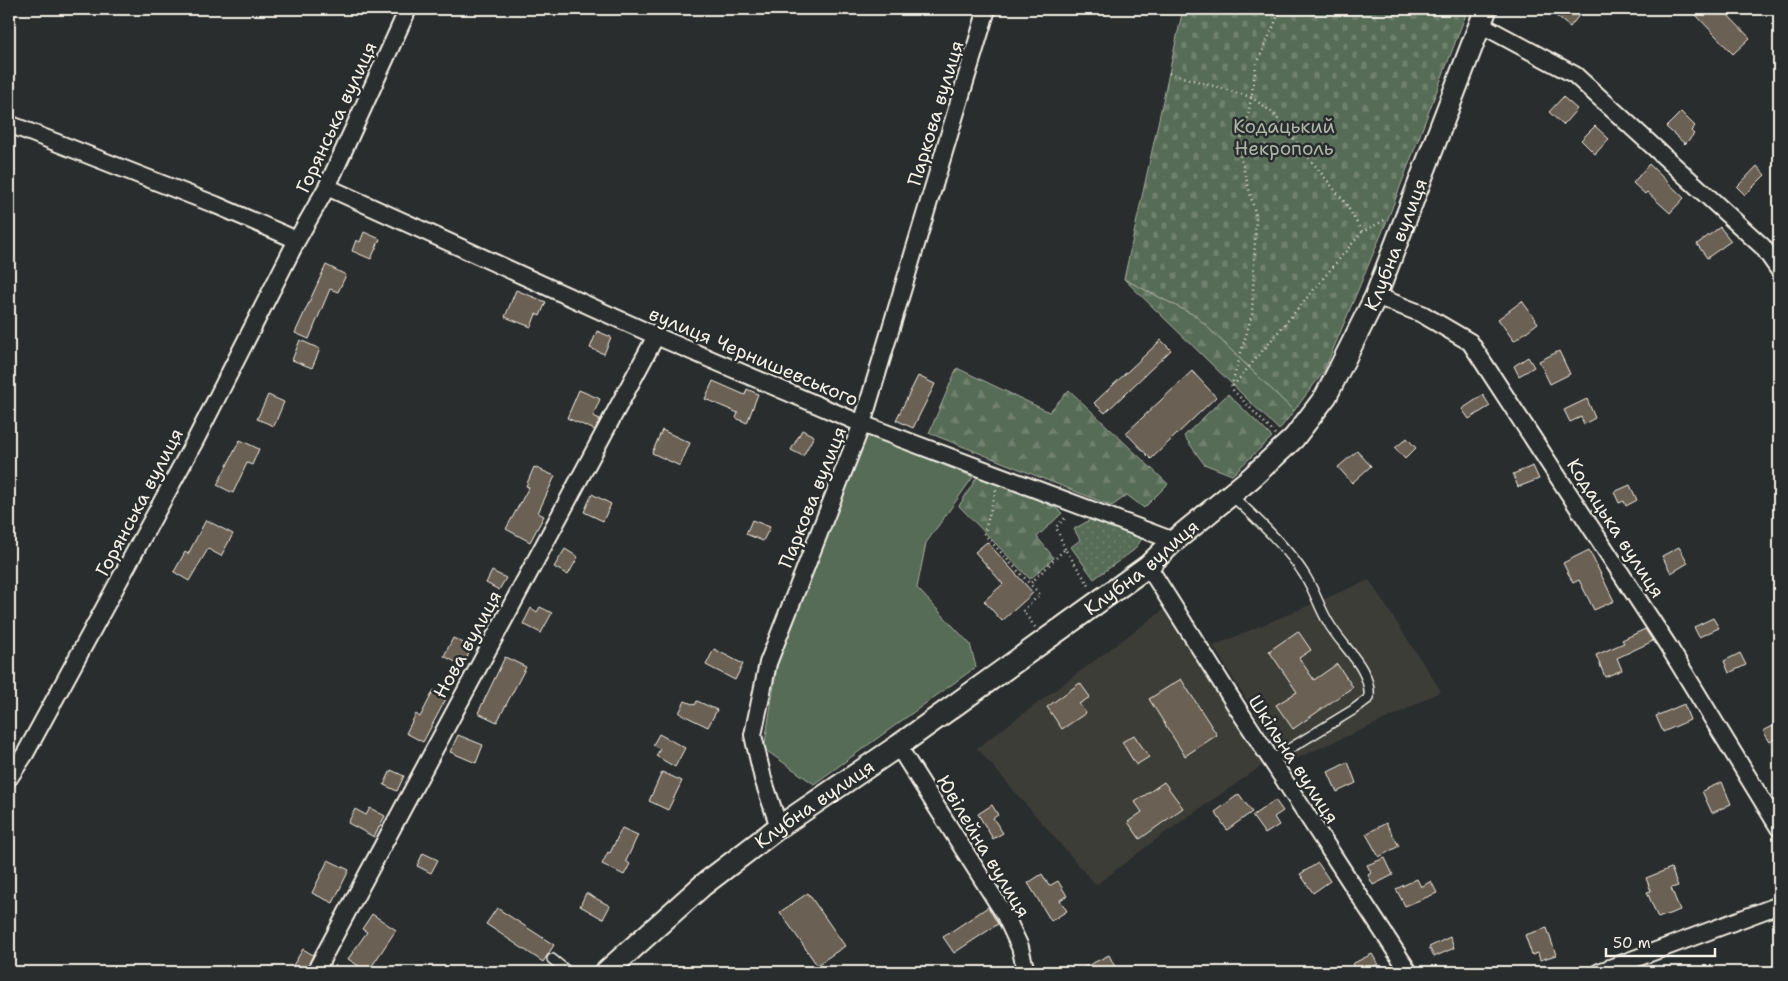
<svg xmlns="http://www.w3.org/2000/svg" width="1788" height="981" viewBox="0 0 1788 981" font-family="'Shantell Sans',sans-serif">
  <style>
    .built { fill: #3e3d39 }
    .grass { fill: url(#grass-dots); stroke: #a6aea0 }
    .forest { fill: url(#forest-firs); stroke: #a6aea0 }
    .cemetery { fill: url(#cemetery-stones); stroke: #a6aea0 }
    .green { fill: #576c57; stroke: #a6aea0 }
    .building { fill: #6b6152; stroke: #f4f1e8 }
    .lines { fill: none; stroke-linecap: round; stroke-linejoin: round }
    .service-casing { stroke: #f4f1e8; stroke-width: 12 }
    .minor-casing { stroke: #f4f1e8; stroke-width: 20 }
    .tertiary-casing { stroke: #f4f1e8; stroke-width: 25 }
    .path { stroke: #f4f1e8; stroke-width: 2.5; stroke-dasharray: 1 4; stroke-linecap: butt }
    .service { stroke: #2a2d2e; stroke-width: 9 }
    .minor { stroke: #2a2d2e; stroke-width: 16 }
    .tertiary { stroke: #2a2d2e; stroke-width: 21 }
    .labels { text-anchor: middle; stroke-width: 5; stroke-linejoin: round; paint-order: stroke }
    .street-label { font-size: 19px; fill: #f4f1e8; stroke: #2a2d2e }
    .park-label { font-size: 19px; fill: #adb5a7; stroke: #2a2d2e }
  </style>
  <defs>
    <pattern id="grass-dots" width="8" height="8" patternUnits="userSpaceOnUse" patternTransform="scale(1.25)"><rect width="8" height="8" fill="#576c57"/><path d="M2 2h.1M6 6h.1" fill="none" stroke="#70816f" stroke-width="1.8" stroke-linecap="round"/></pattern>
    <pattern id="forest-firs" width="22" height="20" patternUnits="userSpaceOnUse" patternTransform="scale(1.25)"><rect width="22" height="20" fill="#576c57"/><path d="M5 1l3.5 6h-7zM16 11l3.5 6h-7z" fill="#70816f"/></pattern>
    <pattern id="cemetery-stones" width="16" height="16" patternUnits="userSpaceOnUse" patternTransform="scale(1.25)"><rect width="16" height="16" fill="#576c57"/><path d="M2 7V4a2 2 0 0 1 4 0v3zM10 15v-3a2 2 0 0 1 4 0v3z" fill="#70816f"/></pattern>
  </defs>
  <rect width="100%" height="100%" fill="#2a2d2e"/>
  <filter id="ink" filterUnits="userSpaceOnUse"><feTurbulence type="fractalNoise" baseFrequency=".02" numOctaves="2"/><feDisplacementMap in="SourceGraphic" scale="10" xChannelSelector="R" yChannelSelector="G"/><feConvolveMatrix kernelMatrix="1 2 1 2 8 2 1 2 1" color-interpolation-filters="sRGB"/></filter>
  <g filter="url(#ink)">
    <path class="built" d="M1369,580L1441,691L1395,715L1286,763L1213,646Z
      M1167,607L1263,765L1166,832L1096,885L977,748Z"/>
    <path class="grass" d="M1090,520L1127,530L1142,539L1134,550L1094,579L1071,547L1080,540L1074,529Z"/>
    <path class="forest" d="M1124,279L1196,316L1294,411L1279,430Z
      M957,368L1049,412L1069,390L1168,484L1144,508L1127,495L1112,506L929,433Z
      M1228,394L1272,437L1232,475L1204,464L1184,436Z
      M977,477L1042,497L1062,513L1037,537L1054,558L1030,579L959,506Z"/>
    <path class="cemetery" d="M1183,9H1468L1389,216L1324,371L1294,411L1196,316L1124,279Z"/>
    <path class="green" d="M864,433L973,477L926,543L917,588L970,644L976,667L814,784L764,749L778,660Z"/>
    <path class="building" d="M1562,9H1584L1570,27L1556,16Z
      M1702,9H1722L1750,38L1733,54L1696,15Z
      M1563,97L1577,109L1563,125L1549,112Z
      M1681,112L1695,126L1691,131L1694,134L1685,144L1666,127Z
      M1595,126L1609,139L1595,154L1581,140Z
      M1649,164L1684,198L1670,213L1647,192L1645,194L1633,183Z
      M1757,166L1765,175L1745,195L1737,187Z
      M1720,227L1731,241L1707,258L1697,244Z
      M364,232L380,239L371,259L352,251L356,240L360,242Z
      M326,265L346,275L338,292L330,289L309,339L295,333Z
      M516,290L546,302L540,316L536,314L531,327L505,317Z
      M1522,301L1538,323L1514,341L1498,319Z
      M597,331L611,337L604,354L590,348Z
      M300,340L320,349L312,368L292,360Z
      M1161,340L1171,350L1105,413L1094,403Z
      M1559,351L1570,374L1550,384L1539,361Z
      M1528,357L1534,367L1519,376L1514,366Z
      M1192,371L1216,397L1151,459L1126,433Z
      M918,376L935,384L913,428L896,420Z
      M713,381L745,395L747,389L758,394L747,423L736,418L738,413L705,399Z
      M579,390L600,399L593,416L600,419L595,430L567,418Z
      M268,395L284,402L274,426L257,419Z
      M1483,395L1490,406L1469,419L1462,409Z
      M1587,399L1595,418L1584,424L1581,417L1570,422L1564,410Z
      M662,430L690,443L680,466L652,453Z
      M802,430L814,436L803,456L791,450Z
      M1407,438L1416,448L1405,459L1395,448Z
      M240,440L259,449L252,465L247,463L233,493L217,485Z
      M1357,451L1371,466L1352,483L1338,467Z
      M1533,466L1539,479L1518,487L1513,474Z
      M534,467L555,476L538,513L544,516L530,542L506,529L529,487L526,486Z
      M1630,485L1637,500L1626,506L1624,501L1619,503L1614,492Z
      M592,494L611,504L603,521L584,512Z
      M206,520L233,534L221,556L208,549L189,581L174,572L185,552L188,554Z
      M752,520L770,527L763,541L746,534Z
      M987,542L1033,593L1002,621L984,601L1003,584L975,552Z
      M1679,547L1688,563L1671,573L1662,556Z
      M565,549L578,557L568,575L554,567Z
      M1589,550L1614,601L1594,610L1579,580L1573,583L1563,563Z
      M492,571L506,578L499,590L486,583Z
      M540,607L552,613L541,633L523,624L531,608L537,612Z
      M1713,618L1719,628L1699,637L1694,627Z
      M1645,629L1653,641L1617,658L1622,670L1605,677L1596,655L1624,643L1622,640Z
      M1298,631L1311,650L1299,658L1314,680L1337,664L1353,687L1293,729L1276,705L1297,692L1269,651Z
      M453,638L472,647L463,666L444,656Z
      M714,649L743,664L735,680L706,665Z
      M1740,653L1746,665L1729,673L1724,661Z
      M505,657L526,667L497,722L478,713Z
      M1181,679L1217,735L1185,756L1149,699Z
      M1080,683L1090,697L1079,704L1086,713L1062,729L1047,707Z
      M434,690L447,697L423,742L406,733L416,714L420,717Z
      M685,701L695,705L697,701L717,710L708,727L679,713Z
      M1684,704L1690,720L1663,732L1656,716Z
      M1779,723V737L1770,742L1763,731Z
      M659,734L685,748L675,767L656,756L660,749L653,745Z
      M458,735L483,745L476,763L450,752Z
      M1134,735L1149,757L1136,765L1122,742Z
      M1348,762L1356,783L1337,792L1328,772Z
      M391,770L404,776L397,791L384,785Z
      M662,772L682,781L668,810L649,801Z
      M1164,782L1183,808L1140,839L1128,822L1142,812L1135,802Z
      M1722,782L1731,804L1712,813L1702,791Z
      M1239,794L1252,812L1227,830L1215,812Z
      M1275,800L1283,811L1274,817L1279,825L1265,834L1252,816Z
      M992,805L998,815L993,818L1003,833L993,839L978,814Z
      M370,808L385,816L374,837L348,823L355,809L366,815Z
      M1386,823L1399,846L1379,857L1366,834Z
      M622,828L638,835L626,861L630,864L624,875L602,864L608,852L610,853Z
      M423,853L438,860L431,873L417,866Z
      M1385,858L1393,875L1373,885L1368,875L1371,873L1367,865Z
      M328,860L349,870L333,903L312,893Z
      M1318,863L1330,881L1313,893L1300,874Z
      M1671,868L1678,886L1671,888L1680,910L1658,918L1647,892L1651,891L1646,878Z
      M1042,874L1049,886L1058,881L1067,896L1060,900L1067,911L1051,921L1028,883Z
      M1417,879L1421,887L1431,881L1437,893L1405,906L1396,889Z
      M586,893L610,906L603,919L580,906Z
      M808,893L845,946L817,965L780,912Z
      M988,907L998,924L954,953L943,937Z
      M497,908L554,945L543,962L486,924Z
      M372,914L396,930L368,972L348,959L367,932L362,929Z
      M1547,928L1556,955L1540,960L1538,953L1532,955L1525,935Z
      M1450,937L1454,948L1434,957L1429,947Z
      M303,949L313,955L305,972H289Z
      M1372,954L1378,964L1363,972H1357L1352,964Z
      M1109,955L1115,967L1105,972H1075Z"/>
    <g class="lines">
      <defs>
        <path id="service" d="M1231,495C1254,516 1288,548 1304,574C1314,589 1319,607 1328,622C1341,646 1372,668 1369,698L1353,710L1271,760
          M552,959L568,972"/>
        <path id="minor" d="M1480,24L1575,75L1763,247L1779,270
          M9,124L216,205L297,240
          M327,187L656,336L862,424L1174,541
          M1376,296L1422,314L1470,342L1667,644L1779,828
          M1148,566L1238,709L1409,972
          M898,746L1005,915L1020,947L1026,972
          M9,778L25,754L196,439L297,240L327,187L408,9
          M779,827L763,779L753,735L768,663L862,424L987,9
          M315,972L656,336
          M1599,972L1779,905"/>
        <g id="tertiary">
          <path id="s1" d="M606,972L703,885L779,827L898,746L1148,566L1174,541L1251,478L1294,438L1326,396L1376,296L1486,9"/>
        </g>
      </defs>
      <use href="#service" class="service-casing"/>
      <use href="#minor" class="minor-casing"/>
      <use href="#tertiary" class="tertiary-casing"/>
      <path class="path" d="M1169,73L1251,97L1273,113L1346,204L1362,232
        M1233,386L1362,232L1385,220
        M1275,434L1231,388L1252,314L1256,216L1238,148L1248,117L1256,66L1281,9
        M996,490L984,534L1030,584
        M1065,549L1056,527L1067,516
        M1035,627L1023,611L1040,594L1030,584L1065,549L1090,587"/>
      <use href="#service" class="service"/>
      <use href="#minor" class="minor"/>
      <use href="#tertiary" class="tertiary"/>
    </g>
  </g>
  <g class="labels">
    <g class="street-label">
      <text transform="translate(935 113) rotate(-73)" y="7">Паркова вулиця</text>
      <text transform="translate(336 117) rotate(-65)" y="7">Горянська вулиця</text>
      <text dy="7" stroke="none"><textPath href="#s1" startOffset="1092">Клубна вулиця</textPath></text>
      <text transform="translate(754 356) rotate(23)" y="7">вулиця Чернишевського</text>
      <text transform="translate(812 497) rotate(-68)" y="7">Паркова вулиця</text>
      <text transform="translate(139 502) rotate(-62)" y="7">Горянська вулиця</text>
      <text transform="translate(1616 528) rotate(57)" y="7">Кодацька вулиця</text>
      <text dy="7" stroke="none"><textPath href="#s1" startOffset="672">Клубна вулиця</textPath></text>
      <text transform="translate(467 644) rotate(-61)" y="7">Нова вулиця</text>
      <text transform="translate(1294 759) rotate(57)" y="7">Шкільна вулиця</text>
      <text dy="7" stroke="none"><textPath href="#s1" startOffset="268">Клубна вулиця</textPath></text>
      <text transform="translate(984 846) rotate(59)" y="7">Ювілейна вулиця</text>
    </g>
    <g class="park-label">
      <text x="1284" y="133">Кодацький<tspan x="1284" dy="22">Некрополь</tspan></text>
    </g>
  </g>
  <rect width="1788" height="981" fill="none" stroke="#2a2d2e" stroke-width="30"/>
  <rect x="15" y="15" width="1758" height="951" fill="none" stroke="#f4f1e8" stroke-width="2" filter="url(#ink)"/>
  <path d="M1606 948v8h109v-8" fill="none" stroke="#f4f1e8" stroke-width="2.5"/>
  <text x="1613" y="948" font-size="15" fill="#f4f1e8" stroke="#2a2d2e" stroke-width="4" paint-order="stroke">50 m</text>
</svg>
